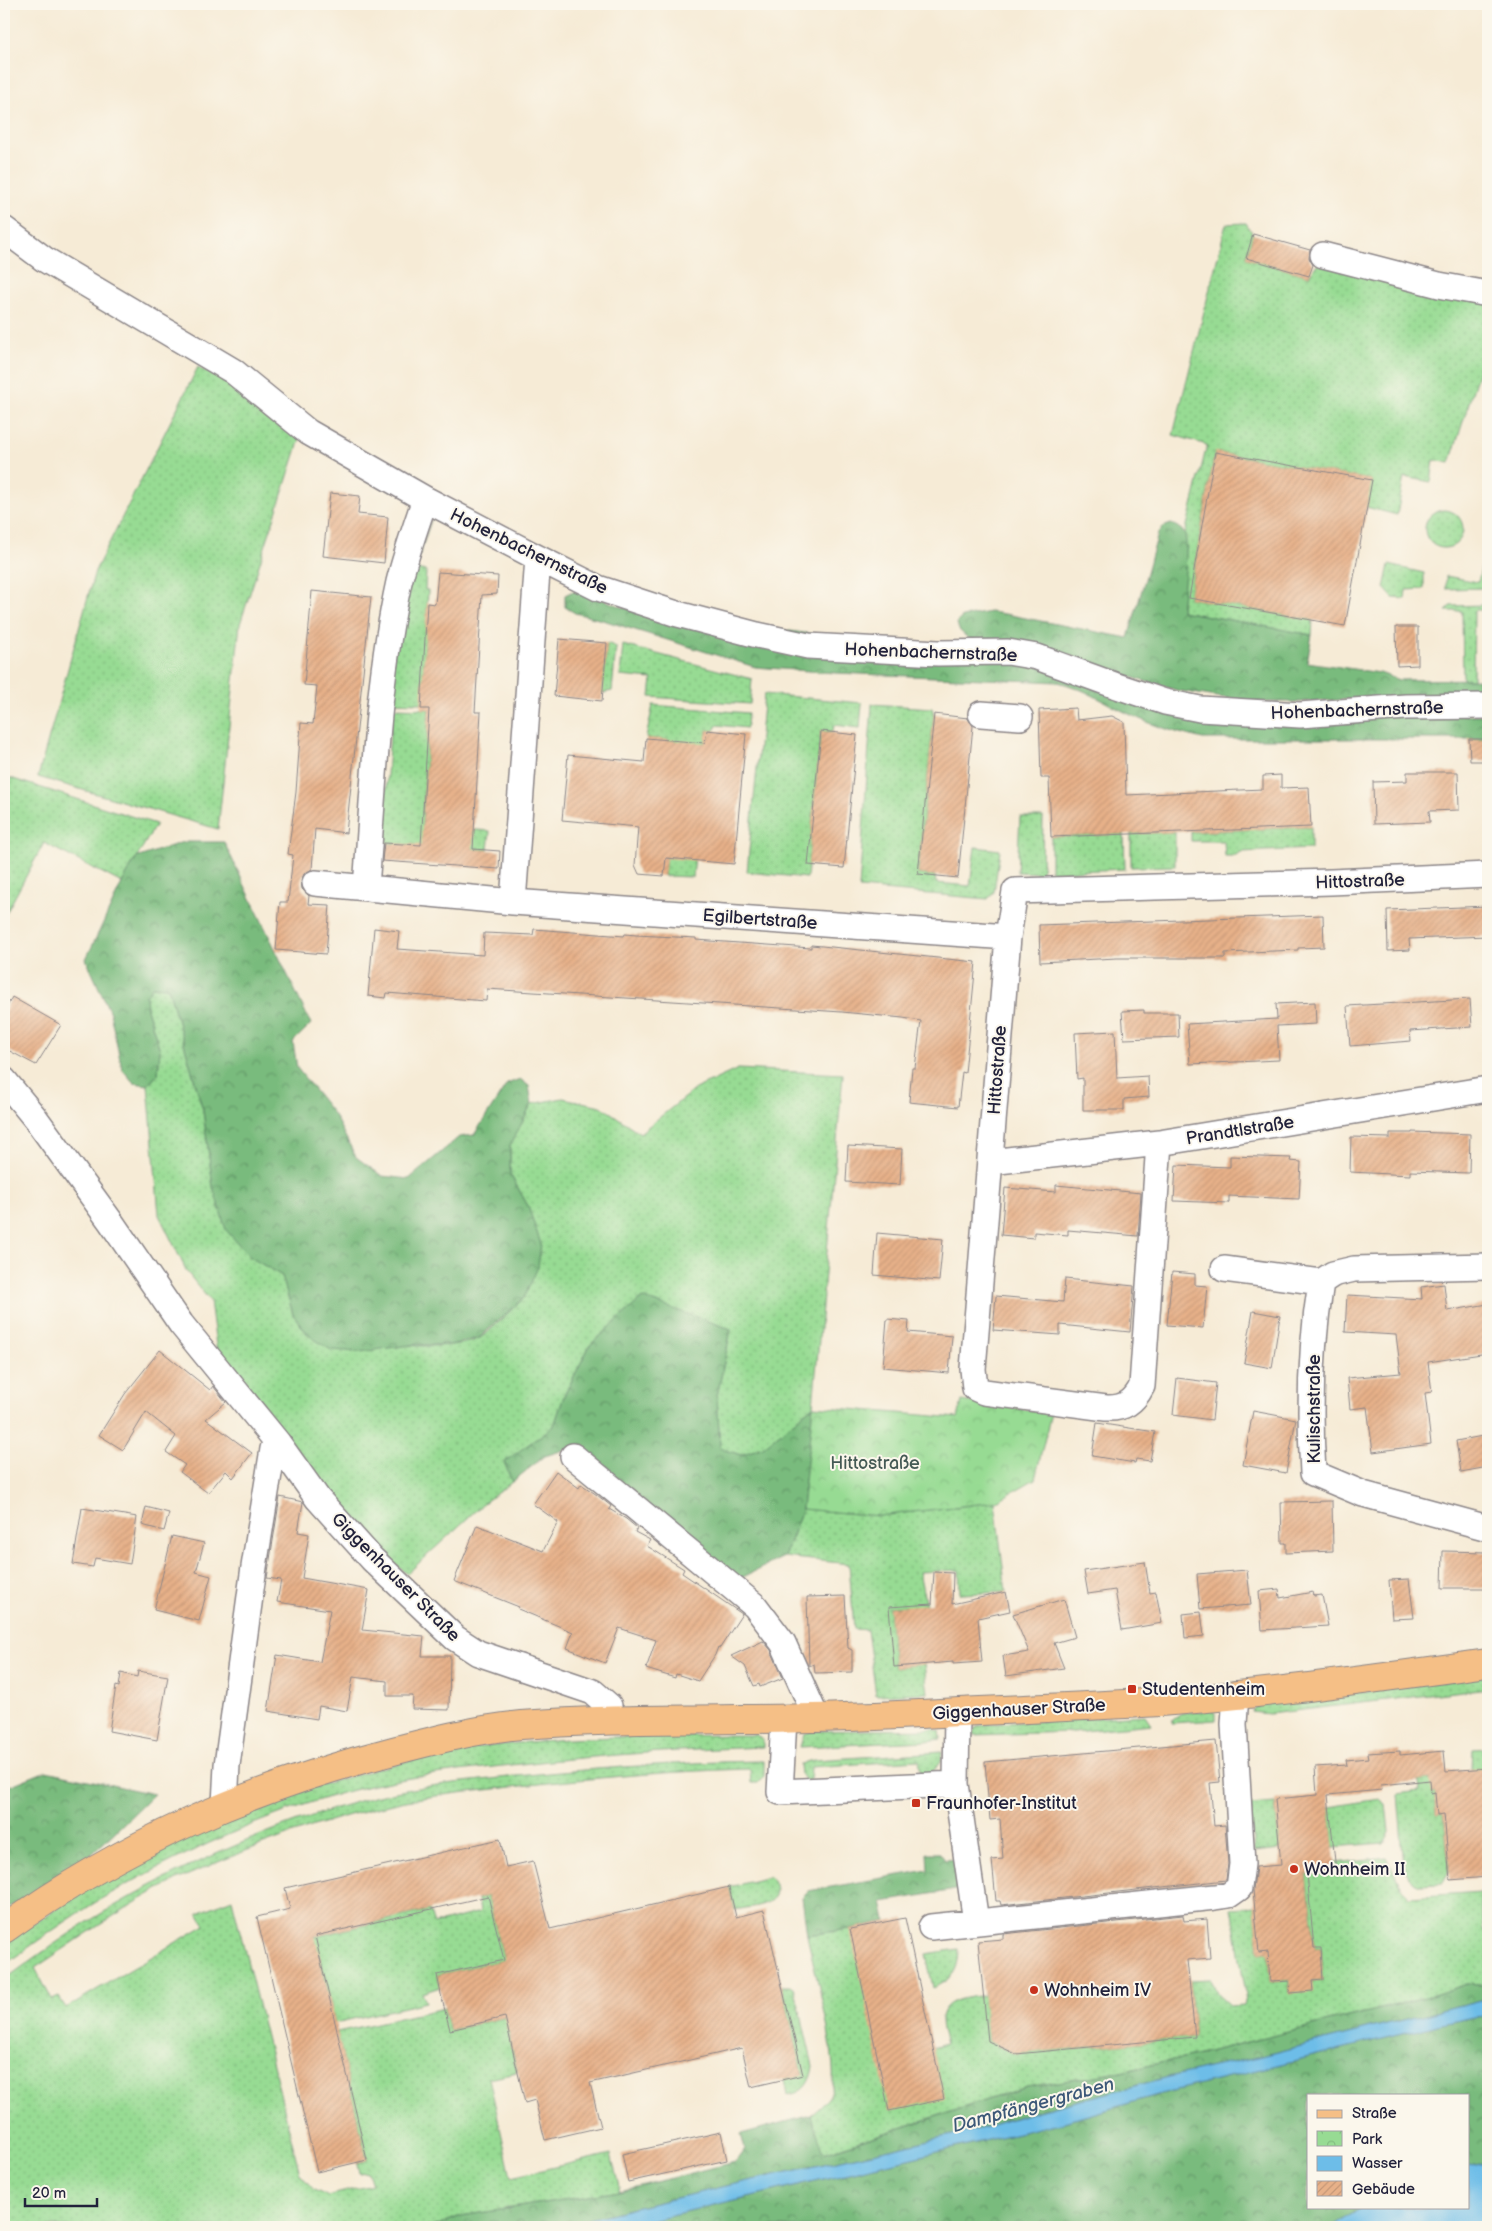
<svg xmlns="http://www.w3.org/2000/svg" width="1492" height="2231" viewBox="0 0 1492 2231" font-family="'Balsamiq Sans',sans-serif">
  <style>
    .grass { fill: url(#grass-dots); stroke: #5c7e67 }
    .forest { fill: url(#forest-crowns); stroke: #4e6e5c }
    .park { fill: url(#park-crowns); stroke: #5c7e67 }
    .water { fill: #6dbde8; stroke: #487092 }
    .building { fill: url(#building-hatch) }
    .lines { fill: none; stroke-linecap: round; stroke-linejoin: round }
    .minor-casing { stroke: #8c8688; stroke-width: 28 }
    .major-casing { stroke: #8c8688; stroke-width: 30 }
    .minor { stroke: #fff; stroke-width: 25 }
    .major { stroke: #f5bf86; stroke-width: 28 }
    .poi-dot { fill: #c8321e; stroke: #fbf7ec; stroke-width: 2 }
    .labels { text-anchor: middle; stroke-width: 4; stroke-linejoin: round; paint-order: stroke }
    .street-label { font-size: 18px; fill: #22223b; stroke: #fbf7ec }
    .park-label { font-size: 18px; fill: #455a55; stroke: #fbf7ec }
    .poi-label { font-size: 18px; fill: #22223b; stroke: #fbf7ec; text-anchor: start }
    .water-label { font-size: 19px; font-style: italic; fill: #3c5878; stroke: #fbf7ec }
  </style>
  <defs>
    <pattern id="grass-dots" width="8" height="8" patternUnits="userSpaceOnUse" patternTransform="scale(1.25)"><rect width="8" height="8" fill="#97db93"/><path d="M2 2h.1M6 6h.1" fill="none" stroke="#82bc80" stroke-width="1.8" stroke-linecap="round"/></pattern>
    <pattern id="forest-crowns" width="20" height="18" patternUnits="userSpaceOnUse" patternTransform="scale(1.25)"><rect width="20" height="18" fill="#79bb7d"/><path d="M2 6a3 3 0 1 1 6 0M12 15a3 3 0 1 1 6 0" fill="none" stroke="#639868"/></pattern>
    <pattern id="park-crowns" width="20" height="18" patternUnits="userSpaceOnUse" patternTransform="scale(1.25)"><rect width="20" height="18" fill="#97db93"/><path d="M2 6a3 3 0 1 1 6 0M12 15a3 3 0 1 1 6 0" fill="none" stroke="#82bc80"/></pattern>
    <pattern id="building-hatch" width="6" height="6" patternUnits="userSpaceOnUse" patternTransform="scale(1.25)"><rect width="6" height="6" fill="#e7b189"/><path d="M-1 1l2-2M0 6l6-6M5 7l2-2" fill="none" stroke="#c69877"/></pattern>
  </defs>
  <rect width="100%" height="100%" fill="#fbf7ec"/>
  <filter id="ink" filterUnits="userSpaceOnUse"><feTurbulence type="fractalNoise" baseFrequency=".02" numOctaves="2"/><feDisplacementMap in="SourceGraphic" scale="10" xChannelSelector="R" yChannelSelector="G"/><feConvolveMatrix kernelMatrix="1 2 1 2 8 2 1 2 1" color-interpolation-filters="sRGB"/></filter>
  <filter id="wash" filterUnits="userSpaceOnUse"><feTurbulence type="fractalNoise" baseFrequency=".0096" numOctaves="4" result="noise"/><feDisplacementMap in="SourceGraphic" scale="20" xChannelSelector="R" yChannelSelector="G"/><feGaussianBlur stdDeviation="1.12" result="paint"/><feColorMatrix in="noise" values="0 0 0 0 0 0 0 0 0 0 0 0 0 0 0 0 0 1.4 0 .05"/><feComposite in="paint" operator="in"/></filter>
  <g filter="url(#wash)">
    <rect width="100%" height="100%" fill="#f6ebd6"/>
    <path class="grass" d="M1246,223L1253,234L1246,258L1309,276L1317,264L1488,303V342L1450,463L1434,460L1431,482L1404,477L1397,515L1366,507L1371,480L1215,452L1189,598L1313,620L1312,635L1181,611L1186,548L1185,534L1207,445L1173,435L1226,224Z
      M198,367L225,382L300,439L240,624L218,829L38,777L95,571Z
      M1425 529a19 19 0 1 1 38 0a19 19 0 1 1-38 0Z
      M431,520L415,569L426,571L425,590H428L422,703L387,702L401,609Z
      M1488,539V588L1446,589V576L1478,582Z
      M1389,565L1424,573V589L1406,590L1405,599L1393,598L1384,588Z
      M1484,605L1488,610H1474L1473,679H1463L1462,611H1446L1450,606Z
      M607,643L616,647L612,691L602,693Z
      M623,645L752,679L750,704L650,697L652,679L620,676Z
      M764,694L862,703L860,728L834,725L833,732L821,731L807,878L747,872Z
      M872,704L932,708L934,714L918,874L935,876L936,883L970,886L975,847L1000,850L994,892L988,899L859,888Z
      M653,705L748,713L747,728L717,725L714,731L707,730L693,877L664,876L677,741L646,738Z
      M392,708L429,709L422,826L490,831L488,850L382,843Z
      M4,776L156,824L122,883L44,843L4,917Z
      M1020,817H1043L1042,873L1017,872Z
      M1311,827V849L1241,852L1234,856H1225L1224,841H1191V832Z
      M1175,832V866L1131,867V834Z
      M1124,834L1125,869L1051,872V837Z
      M153,986L168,987L203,1110L213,1187L250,1257L282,1276L293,1314L308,1335C351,1339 439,1355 478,1339C489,1334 513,1307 524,1298L528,1206L510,1174V1145L532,1104L563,1098L601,1106L640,1133L695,1089L738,1069L843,1074L813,1406L763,1447L741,1455L720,1448L717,1396L731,1329L590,1345L564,1396L554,1426L505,1462L512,1482L485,1502L407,1574L359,1534L217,1353L210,1301L187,1272L159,1215L148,1085L158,1074L160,1050L147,1009L146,996Z
      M995,1502L1006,1592L960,1594L959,1570L919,1572L928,1615L906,1616L905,1606L889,1607L894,1667L924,1664L928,1693L876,1695L867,1630L854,1629L849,1564L784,1557L802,1509L879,1516Z
      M1488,1676V1688L1269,1714L1251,1712L1254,1708L1261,1704Z
      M1212,1710L1216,1713V1720L1172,1723L1173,1719L1181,1713Z
      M1145,1715L1151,1724L1074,1732L973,1735C974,1726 980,1726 989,1724Z
      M932,1729L940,1731L941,1739L926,1741L800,1747L804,1734L812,1731Z
      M756,1735L763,1739V1747C682,1750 602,1755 521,1764C464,1770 408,1776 353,1790C265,1814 180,1854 101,1899C68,1919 36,1942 4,1965V1944C48,1914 93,1884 140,1859C207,1822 278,1796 352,1776C384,1767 416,1758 449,1752C550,1735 653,1736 756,1735Z
      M1488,1748V1782V1779L1472,1769L1473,1749Z
      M942,1752L941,1761L931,1774H921L919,1760L811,1767L810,1780L805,1781L801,1775L800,1765L805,1762L814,1760Z
      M764,1761V1776L758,1783H751L750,1769C670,1771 591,1778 512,1787C471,1792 428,1795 388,1805C319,1821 241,1851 177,1880C127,1904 81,1938 35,1968L52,2000L59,1997L66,2008L205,1925L198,1913L232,1899L300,2174L314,2190L327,2196L372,2185L368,2172L359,2173L357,2163L367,2160L337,2032L444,2008L450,2030L516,2015L508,2029L517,2072L489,2078L511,2177L611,2154L620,2191L461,2216L433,2227H4V1980C37,1956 70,1932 104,1912C165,1876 229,1846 295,1822C337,1807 380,1793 424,1787C455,1782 486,1780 517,1776C599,1768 681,1762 764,1761Z
      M1435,1780L1431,1794L1435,1793L1437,1815L1444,1814L1449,1872L1443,1883L1419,1884L1411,1880L1404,1868L1398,1794L1419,1791L1418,1781Z
      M1380,1799L1386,1804L1389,1832L1384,1843L1333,1847L1329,1807Z
      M1275,1803L1280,1849L1254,1852L1250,1805Z
      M1387,1857L1401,1888L1410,1897L1480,1892L1483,1930H1488V1986L1467,1984L1425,1998L1204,2053L1121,2072L1027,2087L823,2153L811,2115C816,2109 826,2102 830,2095C843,2071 813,1966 807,1935L850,1929L932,2048L946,2044C944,2037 941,2028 941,2021C941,1998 968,1998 984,1995L988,2041L1014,2054L1195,2037L1189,1980L1211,1979L1218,1995L1230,2006L1243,2005L1246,1994L1231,1908L1255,1906L1259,1953L1268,1952L1270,1982L1289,1981L1290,1993L1312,1981L1323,1980L1321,1948H1314L1307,1874L1336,1871L1335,1863Z
      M769,1877L773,1880C786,1906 753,1906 735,1910L729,1887Z
      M488,1896L504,1960L437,1975L440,1987L422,1993L426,2002L335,2023L320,1957L297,1941L429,1910L434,1924L480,1912L478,1899Z
      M959,1949C958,1972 953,1978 933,1988L926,1954Z
      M782,1986H791L795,1989L813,2066C811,2082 804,2093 788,2095L785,2079L803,2074Z"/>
    <path class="forest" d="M1171,524C1176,526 1181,528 1184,533C1190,543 1182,597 1181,611L1312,635L1307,662L1380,673L1399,680L1488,679V697H1393L1302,702H1258L1217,697L1180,691L1144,681L1097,667L1062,652L1018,643L969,639L959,630L957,623L962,617L990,612L1005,614L1128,638L1158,534L1163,527Z
      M580,591L628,609L1033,664L1145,707L1488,715V739H1203C1177,733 1154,726 1129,714C1105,703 1084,688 1058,682L835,673L755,667L606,621L575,613L565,607V595L571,592Z
      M183,842H224L311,1024L293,1042L297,1068L334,1115L356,1157L382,1176L409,1179L459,1137L474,1135L507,1084L520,1079L529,1086L532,1104L510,1145V1174L528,1206L541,1244L538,1267L524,1298L479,1338L450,1345H411L360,1352L331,1350L308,1335L293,1314L282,1276L250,1257L226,1230L213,1187L203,1110L168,987L153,986L146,996L147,1009L160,1050L158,1074L148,1085L134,1083L122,1069L110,1013L86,959L122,883L136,858Z
      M642,1298L731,1329L717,1396L720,1448L741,1455L763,1447L813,1406L802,1509L784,1557L739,1579L567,1449L545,1456L512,1482L504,1462L554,1426L564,1396L590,1345Z
      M46,1771L154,1794L91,1855L4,1911V1788Z
      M927,1853H940L945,1860L957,1859L961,1889L882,1902L886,1921L850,1929L807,1935L802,1897L808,1891L928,1870Z
      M1467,1984L1488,1986V1998L1270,2054L1169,2077L1038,2111L979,2129L739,2183L555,2227H433L461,2216L620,2191L735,2162L745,2149L741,2134L811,2115L824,2153L1027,2087L1121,2072L1204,2053L1425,1998Z
      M1488,2016V2161L1468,2166V2095H1308V2207H1363L1332,2227H621L1064,2122L1168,2092L1446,2023L1473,2017Z"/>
    <path class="park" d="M962,1401L1051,1413L1035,1479L995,1502L879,1516L802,1509L813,1406L958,1418Z"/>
    <path class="water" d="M1488,1998V2016L1473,2017L1446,2023L1168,2092L1064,2122L621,2227H555L739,2183L979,2129L1038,2111L1169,2077L1270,2054Z
      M1488,2161V2227H1332L1363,2207H1468V2166Z"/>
    <g id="blocks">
      <path class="building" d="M1253,234L1310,250L1309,258L1313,265L1309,276L1246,258Z
        M1215,452L1372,480L1345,626L1189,598Z
        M330,493L360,496L358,514L388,517L384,563L323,556Z
        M438,572L498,576L497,594L482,595L475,712H481L473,849L500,851L499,869L382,861L384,843L421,845L429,709H421L427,603L435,604Z
        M312,591L371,597L346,833L315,829L312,869L304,874L301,881L302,889L309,896L308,904L330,905L326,954L276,950L280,902H288L293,855L288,854L296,792L301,723L313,724L317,686L304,685Z
        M1396,627H1418V665L1397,666Z
        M559,639L607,643L602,701L554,696Z
        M1076,708L1077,720L1112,716L1124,722L1126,795L1263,789V776L1281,775V788L1309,787L1311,827L1051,837L1049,778H1041L1039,710Z
        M934,714L968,718L973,726L958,878L918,874Z
        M707,730L746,734L734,864L666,858L664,876L639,874L635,865L638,827L562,820L568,755L644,762L646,738L705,743Z
        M821,731L857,735L844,868L808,865Z
        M1469,739H1488V761H1470Z
        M1407,772H1458L1459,810L1429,811L1430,822L1374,824L1373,782L1407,781Z
        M1488,906V936L1409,939L1410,950L1388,951L1387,910Z
        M1323,915L1324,947L1298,948V950L1225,953V958H1117L1040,962L1039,925Z
        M374,928L399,931L397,949L483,955L484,933L533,935L534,929L624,936L625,934L636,935L696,938V940L811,948V945L822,946L976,962L965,1073L962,1072L958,1107L909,1102L912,1068H915L921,1021L903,1018L842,1012L487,989L486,1001L387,993L386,998L368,996Z
        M12,997L61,1025L36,1065L4,1048V1012Z
        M1470,999L1472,1027L1410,1031L1411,1041L1350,1046L1347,1006Z
        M1315,1002L1316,1024L1277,1026L1279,1060L1190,1064L1187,1024L1277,1019L1276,1004Z
        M1144,1010V1013H1178L1179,1037L1124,1039L1122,1011Z
        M1115,1031L1117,1078L1148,1076L1149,1097L1124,1099V1110H1083V1078L1077,1079L1075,1033Z
        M1412,1132L1470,1134L1469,1173L1410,1171V1175L1350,1172L1351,1137L1390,1138V1133H1412Z
        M848,1146L902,1149L900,1185L846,1182Z
        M1230,1156L1291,1158L1290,1161L1301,1162L1299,1199L1229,1196V1203L1174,1201L1176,1165L1230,1167Z
        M1056,1185L1141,1193L1138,1236L1068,1230V1235L1034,1232V1238L1001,1235L1005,1188L1056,1192Z
        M877,1233L943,1239L939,1281L874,1275Z
        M1172,1272L1195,1274V1285L1207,1286L1203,1328L1167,1325Z
        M1065,1279L1134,1286L1130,1332L1060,1325V1335L993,1330L996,1296L1063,1302Z
        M1444,1284L1447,1311L1488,1304V1331H1485L1488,1353L1428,1362L1432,1392L1425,1393L1431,1444L1373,1452L1367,1407L1350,1409L1347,1378L1401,1373L1396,1335L1345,1332L1347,1295L1422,1299L1421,1287Z
        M1253,1311L1280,1316L1272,1368L1244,1363Z
        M887,1319L909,1321L908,1332L952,1336L949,1373L883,1367Z
        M160,1350L210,1390L213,1386L226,1402L206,1419L252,1453L233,1478L226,1471L208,1493L180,1472L185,1465L166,1452L176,1436L146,1412L123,1450L99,1435L125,1394Z
        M1177,1378L1216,1383L1212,1420L1173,1415Z
        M1253,1411L1296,1419L1286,1473L1243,1465Z
        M1097,1423L1155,1432L1150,1461L1136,1459L1135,1463L1092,1456Z
        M1488,1435V1467L1461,1472L1456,1441Z
        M556,1471L579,1488L581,1484L597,1495L611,1506L609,1509L626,1519L637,1528L635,1532L650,1540L647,1546L684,1569L682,1573L742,1614L720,1648L718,1647L715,1655L698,1681L676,1674L675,1678L646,1669L656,1640L619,1628L605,1663L567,1648L573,1632L518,1609L519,1607L454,1581L477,1525L543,1551L558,1522L533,1504Z
        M280,1497L303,1502L298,1532L309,1534L302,1578L369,1590L362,1630L424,1636L422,1656H450L449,1710L412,1709L413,1696H387V1681L353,1677L347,1711L319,1706L317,1719L268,1711L277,1655L320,1662L330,1610L277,1602L281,1580L267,1578Z
        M1332,1501L1333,1551L1286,1553V1543H1282L1281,1502Z
        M146,1507L169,1513L164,1531L142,1525Z
        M82,1508L137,1517L130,1564L95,1558L93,1567L73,1564Z
        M172,1536L204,1543L196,1572L211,1576L199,1621L154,1610Z
        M1443,1551L1487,1552V1588H1442Z
        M1145,1562L1150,1593L1156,1592L1162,1623L1122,1630L1115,1590L1088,1594L1084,1571Z
        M1247,1570L1251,1605L1200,1609L1197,1574Z
        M934,1572L953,1573L952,1604L1006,1592L1010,1611L978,1618L982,1662L953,1664V1662L894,1667L889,1607L932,1604Z
        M1409,1579L1414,1618L1392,1619L1389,1580Z
        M1279,1589L1280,1598L1313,1592L1314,1596L1322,1595L1328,1626L1262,1630L1259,1591Z
        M845,1596L848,1648L852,1650V1672L815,1673L814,1664L809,1666L807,1597Z
        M1064,1599L1075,1637L1054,1643L1064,1668L1006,1676L1003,1656L1029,1652L1013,1614Z
        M1201,1612L1204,1636L1185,1638L1183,1614Z
        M763,1641L771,1650L783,1678L760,1687L759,1684L754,1686L745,1666L731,1656Z
        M138,1671L168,1676L157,1740L109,1731L116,1686L119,1687L121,1673L137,1677Z
        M1216,1741L1220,1782L1210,1783L1214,1826L1225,1825L1228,1864L1226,1880L1001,1905L1000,1901H996L992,1860L1003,1859L1000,1819L990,1820L985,1762Z
        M1400,1751V1755L1444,1751L1446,1771L1488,1768V1877L1450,1880L1444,1814L1437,1815L1435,1793L1431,1794L1430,1780L1381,1785L1382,1790L1328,1795L1336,1871L1307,1874L1314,1948H1321L1323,1980L1312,1981L1313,1991L1290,1993L1289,1981L1270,1982L1268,1952L1259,1953L1253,1890L1256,1867L1281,1865L1275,1799L1317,1795L1315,1767L1347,1765L1346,1760L1368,1758L1367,1753Z
        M500,1839L506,1867L533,1861L550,1929L729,1887L736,1917L764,1910L803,2075L751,2087L742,2048L590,2083L601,2127L545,2140L535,2100L525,2103L505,2017L450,2030L442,1999L437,1975L504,1960L488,1896L315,1936L367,2160L317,2172L257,1917L290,1909L285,1888Z
        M1183,1915L1184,1921L1207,1919L1210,1958L1187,1960L1195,2037L1016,2054L988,2041L978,1941L1003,1939V1934Z
        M905,1918L944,2099L889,2111L850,1929Z
        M721,2132L727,2160L628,2182L622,2154Z"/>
    </g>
  </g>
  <g filter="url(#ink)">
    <use href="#blocks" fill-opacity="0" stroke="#8c8688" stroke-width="1"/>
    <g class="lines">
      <defs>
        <path id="minor" d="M4,229L44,259L233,371L308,432L425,499L538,558L598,588L674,613L757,635L808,646L938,653L1008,652L1037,657L1114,685L1165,702L1200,709L1300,715L1406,707L1488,706
          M1323,255L1439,285L1488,294
          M538,558L513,902L1008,937
          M981,714L1020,717
          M315,883L513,902
          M366,887C374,786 377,682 399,582C406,554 416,526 425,499
          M4,1080L36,1119L111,1222L181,1324L278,1443L318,1499L372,1559L455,1638L478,1653L593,1692L609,1706L610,1721
          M1159,1143L1142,1386C1134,1402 1124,1409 1106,1408L984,1392L975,1388L973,1369L1008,937L1015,891L1331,882L1488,875
          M990,1162L1159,1143L1488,1089
          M1224,1269L1321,1282L1333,1274L1354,1269L1488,1266
          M1321,1282C1311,1344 1309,1410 1313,1473L1363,1494L1488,1528
          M573,1456L755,1606L783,1643L817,1719
          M957,1712L956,1784L976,1922
          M784,1719L780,1792L956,1784
          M225,1805L227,1765L254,1567L273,1449L278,1443
          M931,1927L1215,1897L1229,1895L1239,1888L1242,1864L1234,1724L1236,1694"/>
        <path id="major" d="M4,1929C124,1843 250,1788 393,1751C435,1740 478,1729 521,1725C593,1719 665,1720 737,1719C811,1719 885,1716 960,1712C1026,1709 1093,1706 1160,1702C1269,1694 1379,1678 1488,1663"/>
      </defs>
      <use href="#minor" class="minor-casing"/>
      <use href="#major" class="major-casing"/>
      <use href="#minor" class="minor"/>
      <use href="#major" class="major"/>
    </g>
  </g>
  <g class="poi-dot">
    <rect x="1127" y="1684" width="10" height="10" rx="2.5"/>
    <rect x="911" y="1798" width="10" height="10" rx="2.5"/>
    <circle cx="1294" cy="1869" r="5"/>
    <circle cx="1034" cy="1990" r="5"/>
  </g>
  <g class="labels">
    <g class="street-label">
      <text transform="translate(529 551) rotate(26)" y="6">Hohenbachernstraße</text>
      <text transform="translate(931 652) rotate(2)" y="6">Hohenbachernstraße</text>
      <text transform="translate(1357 710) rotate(-2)" y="6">Hohenbachernstraße</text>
      <text transform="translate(1360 881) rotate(-2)" y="6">Hittostraße</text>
      <text transform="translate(760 919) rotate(4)" y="6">Egilbertstraße</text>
      <text transform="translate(997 1070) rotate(-86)" y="6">Hittostraße</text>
      <text transform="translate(1240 1130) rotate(-9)" y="6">Prandtlstraße</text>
      <text transform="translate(1314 1409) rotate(-90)" y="6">Kulischstraße</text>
      <text transform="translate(396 1577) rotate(45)" y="6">Giggenhauser Straße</text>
      <text transform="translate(1019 1709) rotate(-3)" y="6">Giggenhauser Straße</text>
    </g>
    <g class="park-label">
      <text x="875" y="1469">Hittostraße</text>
    </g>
    <g class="poi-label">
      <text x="1142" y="1695">Studentenheim</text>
      <text x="926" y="1809">Fraunhofer-Institut</text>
      <text x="1304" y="1875">Wohnheim II</text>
      <text x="1044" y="1996">Wohnheim IV</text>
    </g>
    <g class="water-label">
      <text transform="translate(1033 2104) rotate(-15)" y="7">Dampfängergraben</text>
    </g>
  </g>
  <rect width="1492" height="2231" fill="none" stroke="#fbf7ec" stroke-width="20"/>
  <rect x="1307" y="2094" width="162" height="115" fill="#fbf7ec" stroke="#a4a2a5"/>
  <rect x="1317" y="2110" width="25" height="8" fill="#f5bf86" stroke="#a4a2a5"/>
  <text x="1352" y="2118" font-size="15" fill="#22223b">Straße</text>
  <rect x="1317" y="2131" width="25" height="15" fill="url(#park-crowns)" stroke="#a4a2a5"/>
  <text x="1352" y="2144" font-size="15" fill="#22223b">Park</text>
  <rect x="1317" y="2156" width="25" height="15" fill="#6dbde8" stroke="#a4a2a5"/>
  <text x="1352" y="2168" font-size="15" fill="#22223b">Wasser</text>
  <rect x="1317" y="2181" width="25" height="15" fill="url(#building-hatch)" stroke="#a4a2a5"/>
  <text x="1352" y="2194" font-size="15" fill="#22223b">Gebäude</text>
  <path d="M25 2198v8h72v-8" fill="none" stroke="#22223b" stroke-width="2.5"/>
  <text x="32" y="2198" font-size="15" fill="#22223b" stroke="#fbf7ec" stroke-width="4" paint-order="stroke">20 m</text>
</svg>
